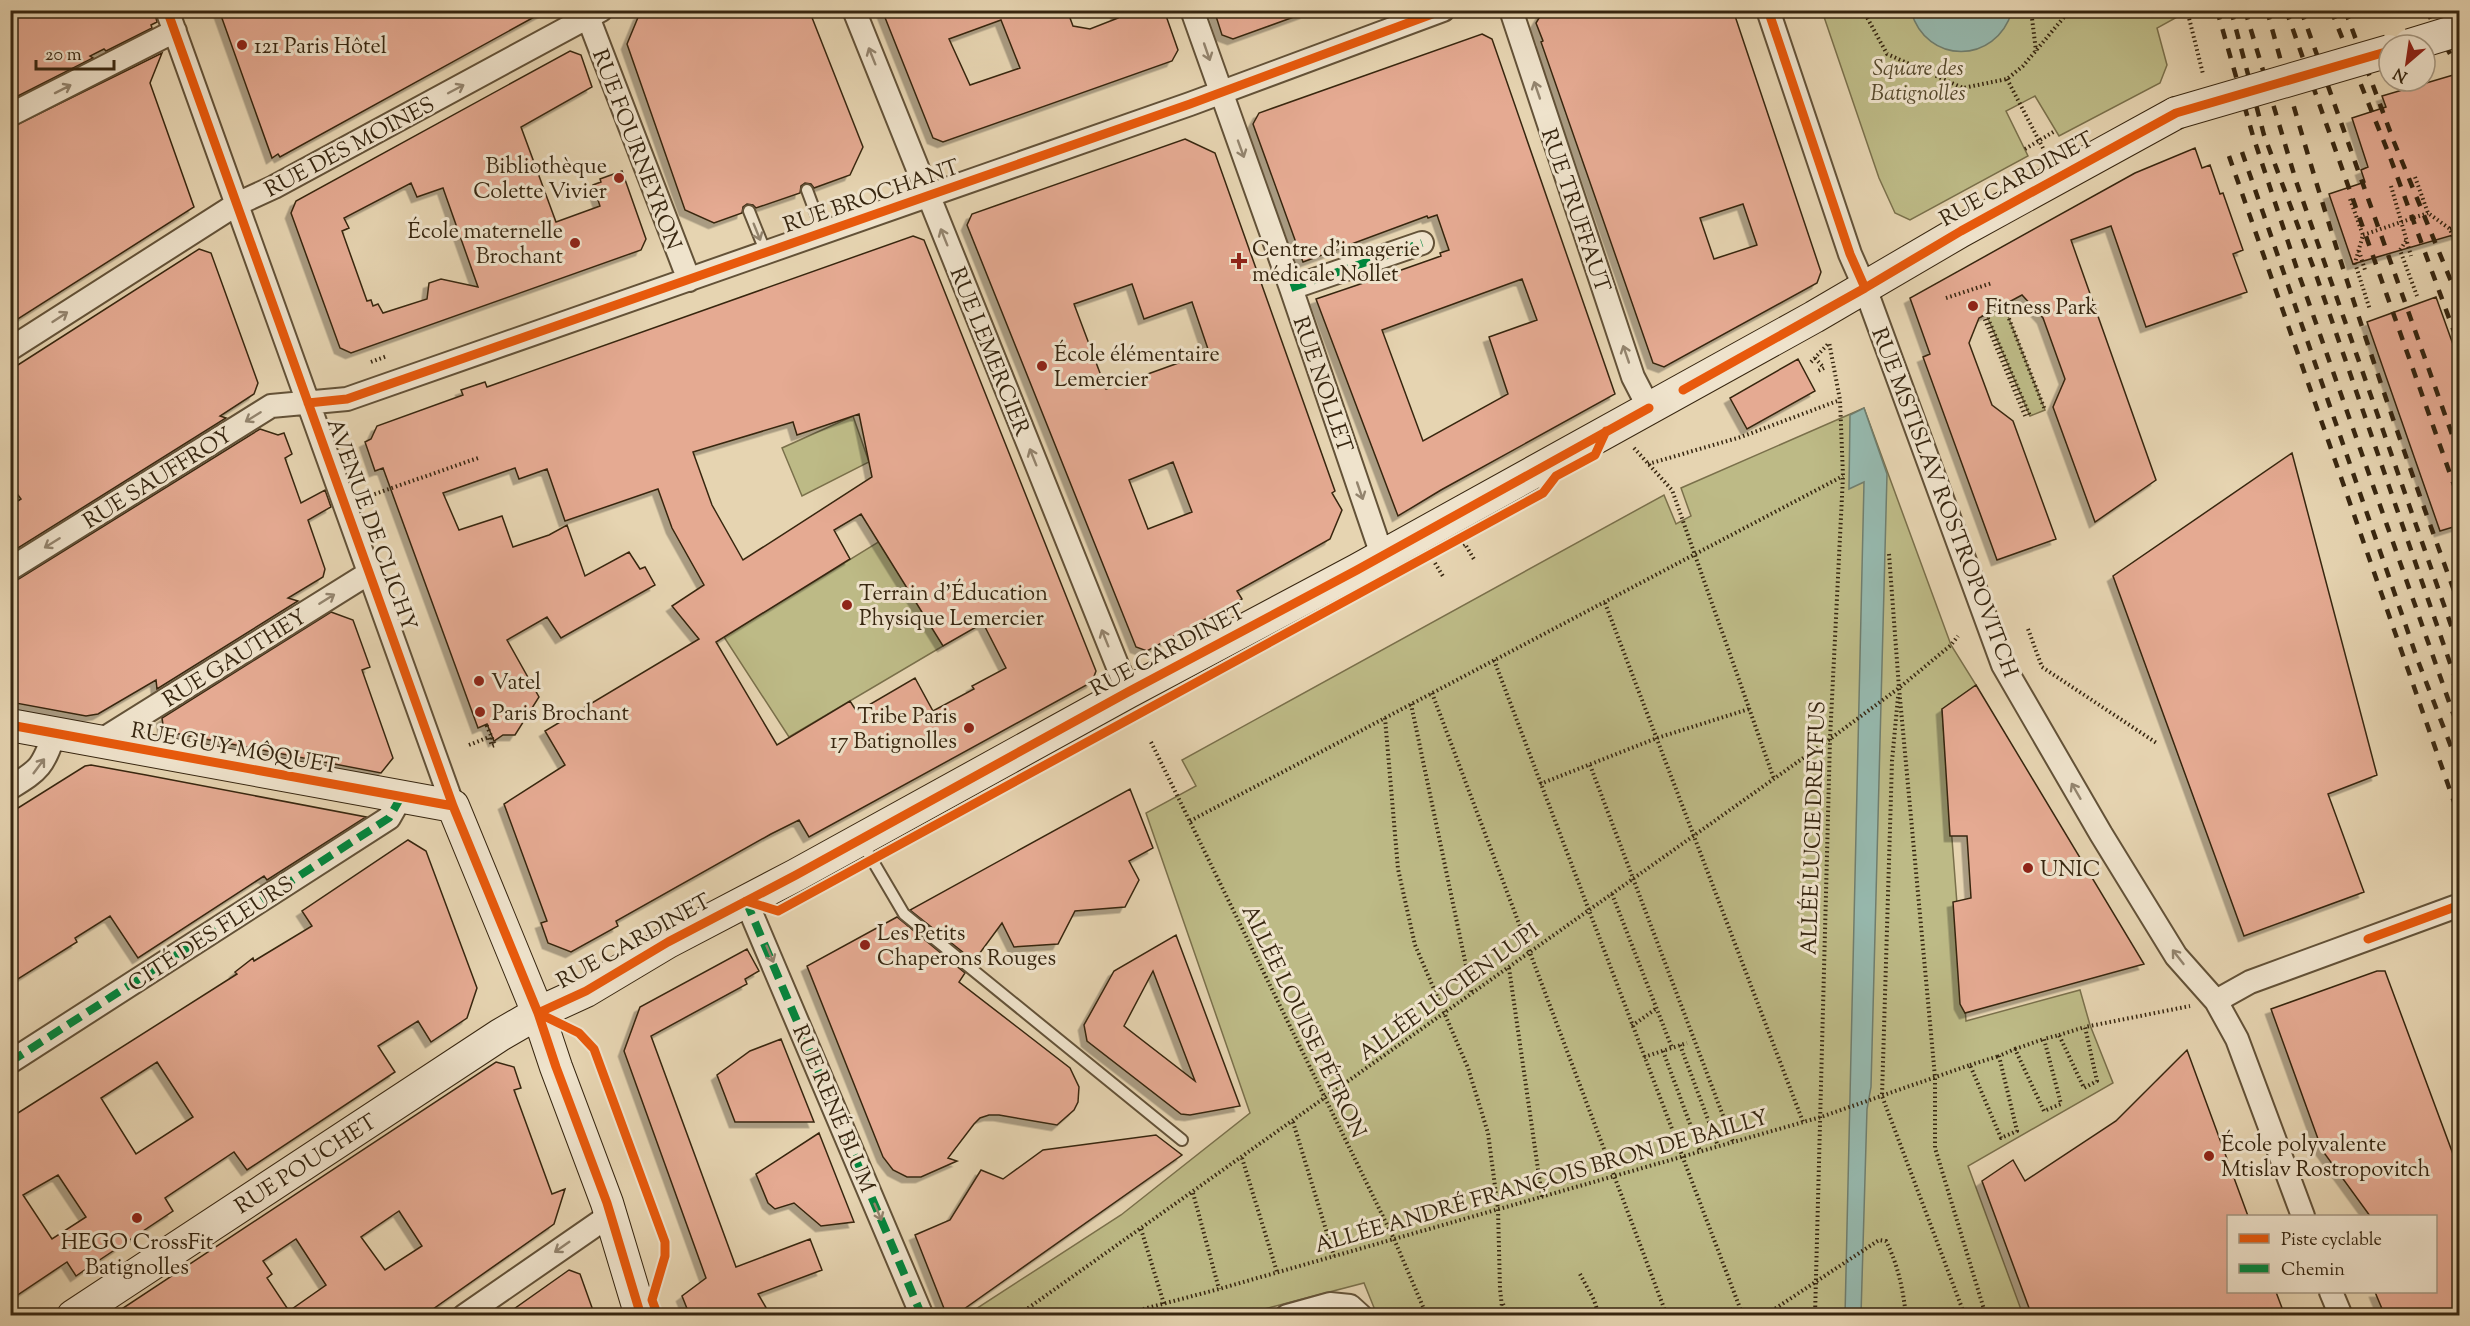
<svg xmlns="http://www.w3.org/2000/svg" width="2470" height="1326" viewBox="0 0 2470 1326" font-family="'Sorts Mill Goudy',serif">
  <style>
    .green { fill: #bdba86; stroke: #7a704b; stroke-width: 1.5 }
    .water { fill: #96b8ad; stroke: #707e6e; stroke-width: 1.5 }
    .building { fill: #e5aa92; stroke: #372610; stroke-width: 1.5; fill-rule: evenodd; filter: url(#shadow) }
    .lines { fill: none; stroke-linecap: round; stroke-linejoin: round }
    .lane-casing { stroke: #635238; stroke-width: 14 }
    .street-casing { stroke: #635238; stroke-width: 26 }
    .secondary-casing { stroke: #372610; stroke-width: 34 }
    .path { stroke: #372610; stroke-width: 4; stroke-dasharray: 1.5 3; stroke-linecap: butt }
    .lane { stroke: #efe3cc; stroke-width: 10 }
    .street { stroke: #efe3cc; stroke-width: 22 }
    .secondary { stroke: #efe3cc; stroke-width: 32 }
    .rail { stroke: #372610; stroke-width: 4.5; stroke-dasharray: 10 10; stroke-linecap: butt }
    .secondary-bridge-casing { stroke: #372610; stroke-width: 34; stroke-linecap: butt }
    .secondary-bridge { stroke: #efe3cc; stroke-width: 32 }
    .quiet { stroke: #00873e; stroke-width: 8; stroke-dasharray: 15 8; stroke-linecap: butt }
    .cycleway-casing { stroke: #efe3cc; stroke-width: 13 }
    .cycleway { stroke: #e8590c; stroke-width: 9 }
    .oneway { stroke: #93846e }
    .poi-dot { fill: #8f2418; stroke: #efe3cc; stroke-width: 2 }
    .labels { text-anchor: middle; stroke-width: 6; stroke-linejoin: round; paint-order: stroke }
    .poi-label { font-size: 22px; fill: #372610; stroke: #efe3cc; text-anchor: start }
    .park-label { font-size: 22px; font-style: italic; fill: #584b2e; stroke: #efe3cc }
    .street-label { font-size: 22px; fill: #372610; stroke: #efe3cc }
  </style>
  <defs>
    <filter id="shadow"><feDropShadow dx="-5.5" dy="5.5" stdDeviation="0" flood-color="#0004"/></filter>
  </defs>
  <rect width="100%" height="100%" fill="#e6d4b1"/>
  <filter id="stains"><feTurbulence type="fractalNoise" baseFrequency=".00333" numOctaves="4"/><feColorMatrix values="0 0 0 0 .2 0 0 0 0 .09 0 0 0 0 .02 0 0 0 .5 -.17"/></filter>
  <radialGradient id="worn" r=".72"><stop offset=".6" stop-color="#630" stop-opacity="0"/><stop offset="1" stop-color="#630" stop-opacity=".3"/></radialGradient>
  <path class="green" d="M1822,11H2188L2157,28L2167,65L2160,83L2059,136L2035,96L2006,111L2028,156L1910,220L1895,213L1879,178Z
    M2004,306L2045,410L2030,416L1986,314Z
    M1864,408L1951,645L1976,685L1942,709L1966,1021L2080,990L2090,1025L2113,1083L1968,1166L2023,1315H1377L1364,1283L1241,1315L965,1316L1121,1215L1250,1113L1146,813L1196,786L1182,760L1664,495L1676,524L1691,516L1681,488Z
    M853,416L869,462L802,496L782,448Z
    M963,490L943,646L789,737L724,637Z"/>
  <path class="water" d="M1911,11V10L2012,11C1996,65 1926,65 1911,11Z
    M1864,408L1887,474L1871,1087L1867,1109L1861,1315L1845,1316L1864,482L1849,489L1850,415Z"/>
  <path class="building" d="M10,10H138L137,13L154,10L157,22L151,25L152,28L106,51L104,49L90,56L93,58L10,100Z
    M219,10H547L280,157L278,154L272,158Z
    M647,10H809L863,147L850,175L814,188L811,184L805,183L801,186L800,193L756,208L753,205L747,204L743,207L742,213L714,223L685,210L627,44L639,15Z
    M882,10H1067L1073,26L1090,29L1118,18L1115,10H1164L1178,50L1172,61L943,142L933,138ZM1001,20L1020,68L970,85L949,39Z
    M1214,10H1305V13L1233,39L1222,35Z
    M1547,10H1733L1821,272L1817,283L1664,367L1653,363L1541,42L1543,41L1536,23L1542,13ZM1743,204L1757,245L1714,259L1700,218Z
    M1482,34L1492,39L1615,394L1441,490L1398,516L1316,299L1387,275L1441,256L1440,253L1449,250L1437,215L1428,218L1427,216L1303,262L1253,124L1259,113ZM1522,279L1537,320L1489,337L1508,394L1423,441L1382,330Z
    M570,51L581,55L592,87L521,127L556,222L600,206L593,185L601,182L600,179L622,171L646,239L641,250L351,353L340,348L291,213L296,201ZM411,183L417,197L443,188L478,287L441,279L429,283L427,299L383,313L378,304L373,306L371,300L367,301L342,231L349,228L344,218Z
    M162,53L150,83L194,207L10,324V128Z
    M2460,73V199L2454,201L2460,216V233L2353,264L2329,194L2365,182L2361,170L2368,167L2352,118L2386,107L2382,96Z
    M1185,139L1215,153L1335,491L1332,493L1342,510L1330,539L1237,591L1242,599L1147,651L1136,647L967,225L972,214ZM1132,284L1144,319L1192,302L1209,352L1106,389L1074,304ZM1173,462L1192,512L1148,529L1129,480Z
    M2195,148L2202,168L2210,165L2220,194L2223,193L2243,250L2233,254L2247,292L2146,327L2111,226L2071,240L2156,480L2095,522L2053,407L2065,379L2043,318L2022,295L1979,318L1969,343L1992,405L2013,421L2056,539L1997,560L1923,357L1930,354L1910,298L2135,173Z
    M913,236L924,240L1096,671L1092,682L809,837L799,820L771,834L616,921L618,926L571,952L548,943L541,923L547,921L504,804L565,765L545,731L699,639L672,606L704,585L672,528L658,489L565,521L547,469L519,479L515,468L443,493L459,530L502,516L513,547L549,535L567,525L585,576L629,552L640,569L645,567L655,585L561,638L547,617L507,640L539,697L515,735H503L494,741L487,724L478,728L383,468L375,471L365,442L371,439L377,426L463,395L461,390L485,382L487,387ZM859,414L872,477L743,560L712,505L693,452L793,422L797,435ZM861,514L943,646L983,623L1006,668L972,686L974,689L933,711L915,678L857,712L850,701L777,745L716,642L850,559L834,530Z
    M199,249L211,253L258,383L254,394L220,416L226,418L10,553V506L21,499L10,484V370Z
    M2436,297L2460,364V525L2440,531L2367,322Z
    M1798,359L1815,391L1747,429L1730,398Z
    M260,429L278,435L284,433L292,454L285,458L301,503L325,490L331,507L308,520L325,569L323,577L288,598L298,601L157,689L156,680L98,714L86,716L10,702V582L17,580Z
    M2292,453L2377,775L2328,794L2364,892L2244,936L2113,576Z
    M331,612L353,620L370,667L362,670L393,758L381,773L164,731L162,718Z
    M1976,685L2144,964L1965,1013L1960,1004L1953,902L1971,898L1967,836H1950L1942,709Z
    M91,765L146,775L366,817L267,880L264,876L138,958L110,916L75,938L77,942L10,984V813L85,766Z
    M1130,789L1153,848L1129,861L1139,880L1125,907L1075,911L1058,944L1014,947L1002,923L974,961L910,910Z
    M408,840L426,851L477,988L467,1018L431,1042L418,1021L378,1046L395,1072L247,1170L234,1152L165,1198L173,1211L92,1265L76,1276L67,1262L10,1300V1118L237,974L235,972L253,958L254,961L312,926L302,911ZM157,1062L193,1117L136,1154L101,1098ZM58,1175L86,1217L52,1239L23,1195Z
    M897,917L965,973L959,982L1070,1068L1079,1087L1078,1102L1074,1110L1057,1125L999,1115H989L980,1118L974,1124L948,1158L957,1161L921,1177H907L893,1170L883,1157L807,966Z
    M1176,935L1240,1106L1190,1115L1181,1114L1087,1041L1084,1025L1114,971ZM1153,971L1195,1081L1124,1026Z
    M747,949L759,971L745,979L747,984L651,1036L736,1267L810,1239L822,1270L758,1294L771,1316H690L682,1296L706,1278L624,1051L640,1007Z
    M2377,971H2385L2460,1173V1316H2385L2375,1292H2436V1216H2370L2322,1150L2271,1009Z
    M781,1039L814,1122H735L717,1075L750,1051Z
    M2187,1050L2248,1216H2229V1292H2276L2285,1316H2032L1982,1181L2013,1160L2025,1181L2116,1121Z
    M496,1062L514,1067L521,1088L514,1090L552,1194L565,1189L554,1224L423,1316H111ZM399,1211L422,1246L385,1270L361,1237ZM296,1239L326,1285L289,1311L267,1278L272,1274L263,1261Z
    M819,1133L854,1222L821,1226L794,1203L775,1209L768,1203L756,1174Z
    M1156,1135L1182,1155L954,1316H947L915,1235L950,1220L981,1170L1003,1179L1043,1150Z
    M569,1270L580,1274L595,1316H504Z"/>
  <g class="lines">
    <defs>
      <path id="lane" d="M807,190L823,233
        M749,211L766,253
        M861,841L904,914L1182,1140"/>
      <path id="street" d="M167,10L453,806
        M854,10L1128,692
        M1192,10L1291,288L1382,555
        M1511,10L1633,377L1649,408
        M1768,10L1850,254L1865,288L2003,665L2101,834L2176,956L2216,1001L2237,1039L2303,1216
        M588,17L689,280
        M10,115L175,31
        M1291,288L1422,243
        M10,349L237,204L274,187L601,10
        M10,569L271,406L347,399L1190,104L1443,10
        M100,741L369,573
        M10,788C41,769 42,767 55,733
        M746,901L922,1316
        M2216,1001L2250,982L2460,905
        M10,1062L389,818L401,797
        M2331,1292L2341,1316
        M464,1316L610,1215
        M1287,1316L1330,1304L1350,1306L1361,1316"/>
      <path id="secondary" d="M10,725L453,806L538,1013L556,1067L607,1203L641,1316
        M73,1316L500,1035L538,1013L586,991L668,942L796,875L1128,692L1357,570L1814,317L1961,231L2176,113"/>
    </defs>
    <use href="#lane" class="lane-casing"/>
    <use href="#street" class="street-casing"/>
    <use href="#secondary" class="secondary-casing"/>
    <path class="path" d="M1863,10L1887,54L1963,88L2007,79L2023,66L2070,10
      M2031,10L2036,51
      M2187,10L2203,74
      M2007,79L2045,152
      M2025,149L2055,131
      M2415,177L2428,213L2450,229L2460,257
      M2391,186L2411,256
      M2350,199L2363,235L2355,263L2370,310
      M2450,229L2456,227L2460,236
      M2363,235L2428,213
      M2406,241L2400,250L2417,296
      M2359,251L2365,270
      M1946,298L1992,283
      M2004,306L2045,410
      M1986,314L2030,416
      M1983,315L2026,418
      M1815,358L1824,368L1818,371
      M371,362L387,356
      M1811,362L1829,343
      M1634,448L1672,490L1774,779
      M1648,464L1741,437L1840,400
      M366,497L478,458
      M1463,545L1465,544L1475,561
      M1889,554L1899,688L1935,1077V1148L1986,1316
      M1435,563L1444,578
      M1605,603L1803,1122
      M2028,629L2042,667L2158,744
      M1494,660L1743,1316
      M1432,693L1667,1316
      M1898,697L1892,761L1882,1096L1965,1316
      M1411,704L1472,994
      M1385,718L1398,869L1415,945L1468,1068L1488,1133L1498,1209L1500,1289L1503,1316
      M1151,742L1394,1239L1427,1316
      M469,745L489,737L492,746L495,745L486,724
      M1590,765L1733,1142
      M1540,784L1657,738L1749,709
      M1190,821L1843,476
      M1612,894L1672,1048
      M1509,968L1542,1197
      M1632,1026L1657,1008
      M2059,1035L2085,1027
      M1680,1045L1718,1146
      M2015,1049L2044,1039
      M1663,1051L1700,1151
      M1644,1057L1687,1043
      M1970,1065L1999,1056
      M1293,1122L1334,1256
      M1242,1158L1277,1272
      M1193,1193L1219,1289
      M1141,1229L1164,1304
      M1580,1274L1594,1300L1599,1316
      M1503,1304L1508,1316
      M1017,1316L1830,739L1899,688L1951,645L1958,636
      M1117,1316L1219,1289L1821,1117L1970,1065L2001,1138L2017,1131L1999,1056L2015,1049L2044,1111L2061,1104L2044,1039L2059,1035L2084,1088L2097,1081L2085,1027L2190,1006
      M1764,1316L1879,1240L1886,1241C1898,1265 1903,1289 1906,1316
      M1815,1316L1830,739L1843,476L1840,400L1829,342"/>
    <use href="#lane" class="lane"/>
    <use href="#street" class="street"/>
    <use href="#secondary" class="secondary"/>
    <path class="rail" d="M2217,10L2253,136L2298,272L2460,733
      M2231,10L2264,135L2314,269L2460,692
      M2245,10L2296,181L2460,651
      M2267,10C2321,212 2388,411 2460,607
      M2286,10L2460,502
      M2301,10L2460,457
      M2331,10L2390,157L2460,348
      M2345,10L2394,142L2460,303
      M2426,10L2460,72
      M2242,152L2418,661L2460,770
      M2229,156L2460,819"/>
    <defs>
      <path id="secondary-bridge" d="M2410,45L2459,30
        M2176,113L2389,51"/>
    </defs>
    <use href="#secondary-bridge" class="secondary-bridge-casing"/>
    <use href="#secondary-bridge" class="secondary-bridge"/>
    <path class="quiet" d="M1291,288L1422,243
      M746,901L922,1316
      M10,1062L389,818L401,797"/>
    <defs>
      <path id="cycleway" d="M167,10L453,806L538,1013L556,1067L607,1203L641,1316
        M1768,10L1850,254L1865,288
        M1683,390L1865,288L1961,231L2176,113L2389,51
        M308,403L347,399L1190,104L1443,10
        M10,725L453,806
        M746,901L778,911L1543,493L1556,476L1595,455L1606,431
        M2368,939L2460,905
        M538,1013L586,991L668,942L796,875L1128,692L1357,570L1649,408
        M538,1013L579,1033L594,1049L665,1242V1256L652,1300L658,1316"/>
    </defs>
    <use href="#cycleway" class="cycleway-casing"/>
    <use href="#cycleway" class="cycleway"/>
  </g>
  <defs><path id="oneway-shaft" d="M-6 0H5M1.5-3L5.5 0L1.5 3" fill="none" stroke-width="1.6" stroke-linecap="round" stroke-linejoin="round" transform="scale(1.5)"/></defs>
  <g class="oneway">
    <use href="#oneway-shaft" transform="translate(1207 52) rotate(71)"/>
    <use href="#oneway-shaft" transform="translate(872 56) rotate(-112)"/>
    <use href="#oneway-shaft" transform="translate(63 89) rotate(-27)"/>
    <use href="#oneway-shaft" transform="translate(456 89) rotate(-28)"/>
    <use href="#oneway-shaft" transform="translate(1537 90) rotate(-109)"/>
    <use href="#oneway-shaft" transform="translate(1241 149) rotate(70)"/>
    <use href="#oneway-shaft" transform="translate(757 232) rotate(68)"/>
    <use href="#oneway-shaft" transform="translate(944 237) rotate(-112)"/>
    <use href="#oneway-shaft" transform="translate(60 317) rotate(-33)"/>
    <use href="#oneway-shaft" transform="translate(1626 354) rotate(-109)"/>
    <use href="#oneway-shaft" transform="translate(253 417) rotate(148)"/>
    <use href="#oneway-shaft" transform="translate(1033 457) rotate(-112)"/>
    <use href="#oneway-shaft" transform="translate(1360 491) rotate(71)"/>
    <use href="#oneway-shaft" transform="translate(52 543) rotate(148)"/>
    <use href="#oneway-shaft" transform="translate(327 599) rotate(-32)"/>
    <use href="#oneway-shaft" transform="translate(1105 638) rotate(-112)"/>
    <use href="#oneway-shaft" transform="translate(39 766) rotate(-53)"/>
    <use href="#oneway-shaft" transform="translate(2076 791) rotate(-120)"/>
    <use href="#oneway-shaft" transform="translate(770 954) rotate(67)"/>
    <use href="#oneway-shaft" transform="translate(2178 957) rotate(-128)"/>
    <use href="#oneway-shaft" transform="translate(878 1212) rotate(67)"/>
    <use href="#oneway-shaft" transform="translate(562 1247) rotate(145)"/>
  </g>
  <g class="poi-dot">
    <circle cx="242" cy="45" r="6"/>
    <circle cx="619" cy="178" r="6"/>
    <circle cx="575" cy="243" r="6"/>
    <path d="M1236 252h6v6h6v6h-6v6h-6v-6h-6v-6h6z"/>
    <circle cx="1973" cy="306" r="6"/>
    <circle cx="1042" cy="366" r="6"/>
    <circle cx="847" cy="605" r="6"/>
    <circle cx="479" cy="681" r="6"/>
    <circle cx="480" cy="712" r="6"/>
    <circle cx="969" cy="728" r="6"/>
    <circle cx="2028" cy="868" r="6"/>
    <circle cx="865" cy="945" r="6"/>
    <circle cx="2209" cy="1156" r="6"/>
    <circle cx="137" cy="1218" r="6"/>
  </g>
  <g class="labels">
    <g class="poi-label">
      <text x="254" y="53">121 Paris Hôtel</text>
      <text x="607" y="173" text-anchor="end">Bibliothèque<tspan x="607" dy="25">Colette Vivier</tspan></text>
      <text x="563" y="238" text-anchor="end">École maternelle<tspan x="563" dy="25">Brochant</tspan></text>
      <text x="1252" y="256">Centre d'imagerie<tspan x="1252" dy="25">médicale Nollet</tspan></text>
      <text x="1985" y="314">Fitness Park</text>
      <text x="1054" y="361">École élémentaire<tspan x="1054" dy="25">Lemercier</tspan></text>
      <text x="859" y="600">Terrain d'Éducation<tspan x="859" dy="25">Physique Lemercier</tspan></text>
      <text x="491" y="689">Vatel</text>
      <text x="492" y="720">Paris Brochant</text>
      <text x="957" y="723" text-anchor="end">Tribe Paris<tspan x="957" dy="25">17 Batignolles</tspan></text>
      <text x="2040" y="876">UNIC</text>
      <text x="877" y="940">Les Petits<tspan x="877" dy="25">Chaperons Rouges</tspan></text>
      <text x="2221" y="1151">École polyvalente<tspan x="2221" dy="25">Mtislav Rostropovitch</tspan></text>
      <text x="137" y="1249" text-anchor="middle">HEGO CrossFit<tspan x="137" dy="25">Batignolles</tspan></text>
    </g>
    <g class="park-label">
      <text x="1918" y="75">Square des<tspan x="1918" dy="25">Batignolles</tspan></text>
    </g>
    <g class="street-label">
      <text transform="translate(349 146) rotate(-28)" y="8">RUE DES MOINES</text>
      <text transform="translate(638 149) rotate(69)" y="8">RUE FOURNEYRON</text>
      <text transform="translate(2016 178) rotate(-29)" y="8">RUE CARDINET</text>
      <text transform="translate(871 195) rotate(-19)" y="8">RUE BROCHANT</text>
      <text transform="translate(1577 210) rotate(71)" y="8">RUE TRUFFAUT</text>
      <text transform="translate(991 351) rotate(68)" y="8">RUE LEMERCIER</text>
      <text transform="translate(1324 384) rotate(71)" y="8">RUE NOLLET</text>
      <text transform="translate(157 477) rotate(-32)" y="8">RUE SAUFFROY</text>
      <text transform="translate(1946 502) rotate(69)" y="8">RUE MSTISLAV ROSTROPOVITCH</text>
      <text transform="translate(373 524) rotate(70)" y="8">AVENUE DE CLICHY</text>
      <text transform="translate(1167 649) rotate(-28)" y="8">RUE CARDINET</text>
      <text transform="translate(234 657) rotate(-32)" y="8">RUE GAUTHEY</text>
      <text transform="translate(235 747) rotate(10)" y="8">RUE GUY MÔQUET</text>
      <text transform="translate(1812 828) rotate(-88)" y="8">ALLÉE LUCIE DREYFUS</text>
      <text transform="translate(210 933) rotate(-33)" y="8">CITÉ DES FLEURS</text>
      <text transform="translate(633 940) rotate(-29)" y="8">RUE CARDINET</text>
      <text transform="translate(1448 991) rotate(-36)" y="8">ALLÉE LUCIEN LUPI</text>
      <text transform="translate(1305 1021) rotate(64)" y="8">ALLÉE LOUISE PÉTRON</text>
      <text transform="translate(835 1108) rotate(67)" y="8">RUE RENÉ BLUM</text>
      <text transform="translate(305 1163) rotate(-33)" y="8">RUE POUCHET</text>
      <text transform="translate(1541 1180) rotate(-16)" y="8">ALLÉE ANDRÉ FRANÇOIS BRON DE BAILLY</text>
    </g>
  </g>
  <rect width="2470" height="1326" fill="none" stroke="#e6d4b1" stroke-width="36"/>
  <rect x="12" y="12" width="2446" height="1302" fill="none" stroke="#372610" stroke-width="3"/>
  <rect x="18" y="18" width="2434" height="1290" fill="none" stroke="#372610" stroke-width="1.5"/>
  <rect x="2227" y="1215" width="210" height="78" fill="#efe3cc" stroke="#a59781" stroke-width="1.5"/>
  <rect x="2239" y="1234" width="30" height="9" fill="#e8590c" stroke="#a59781" stroke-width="1.5"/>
  <text x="2281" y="1245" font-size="18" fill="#372610">Piste cyclable</text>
  <rect x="2239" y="1264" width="30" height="9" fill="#00873e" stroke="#a59781" stroke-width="1.5"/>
  <text x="2281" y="1275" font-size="18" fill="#372610">Chemin</text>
  <g transform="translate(2407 63) rotate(209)"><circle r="28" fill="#efe3cc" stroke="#a59781" stroke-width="1.5"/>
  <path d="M0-4.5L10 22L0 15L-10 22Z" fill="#8f2418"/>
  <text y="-9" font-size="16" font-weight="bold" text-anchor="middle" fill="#372610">N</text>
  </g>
  <path d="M36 60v9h78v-9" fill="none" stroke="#372610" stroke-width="3"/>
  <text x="45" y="60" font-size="18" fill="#372610" stroke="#efe3cc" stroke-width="4.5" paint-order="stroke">20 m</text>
  <rect width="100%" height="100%" filter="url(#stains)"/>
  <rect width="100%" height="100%" fill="url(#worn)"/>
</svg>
